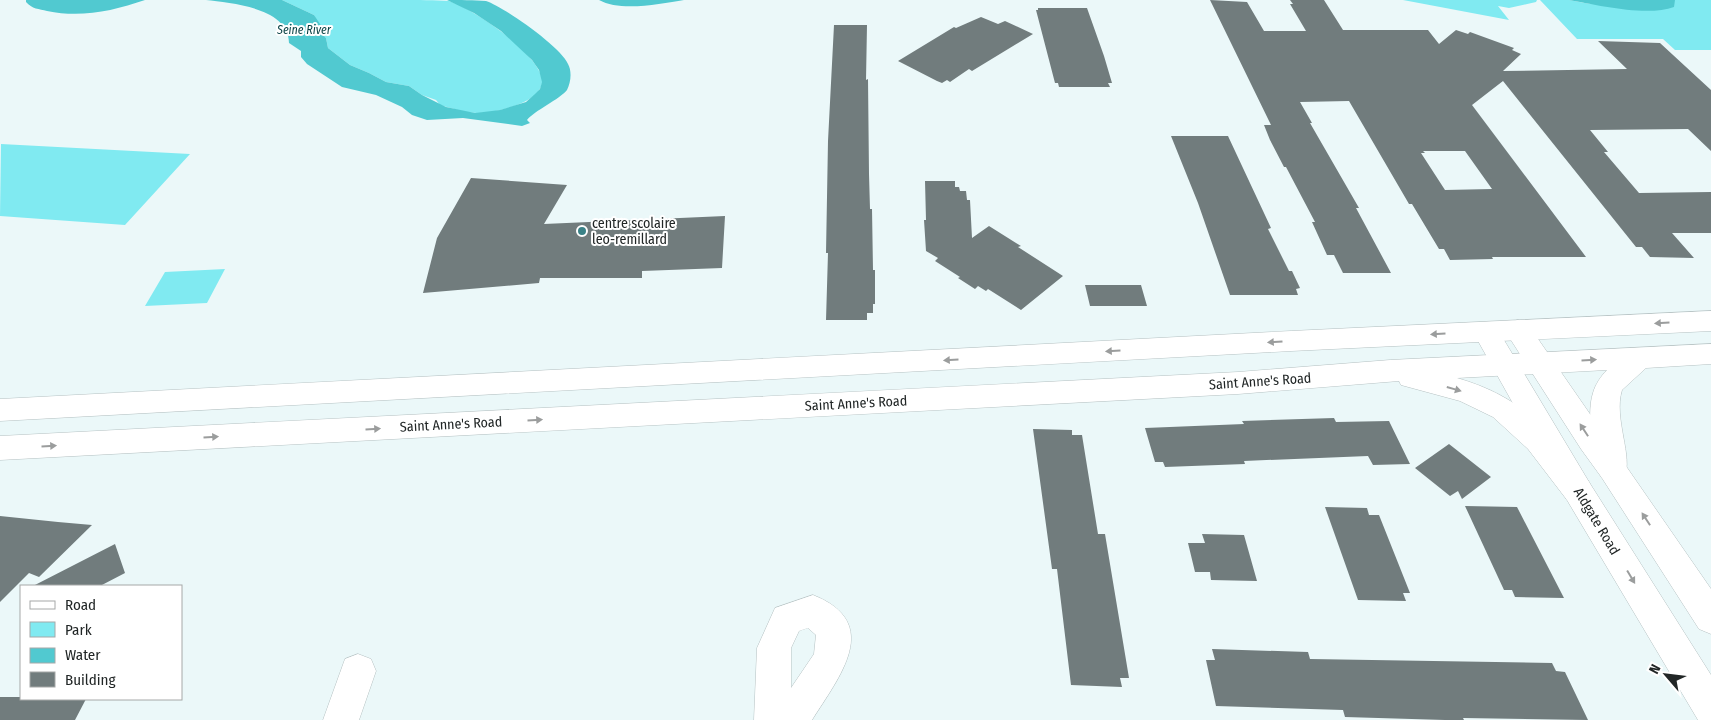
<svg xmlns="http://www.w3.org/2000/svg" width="1711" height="720" viewBox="0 0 1711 720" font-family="'Fira Sans Condensed',sans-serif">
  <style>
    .green { fill: #80eaf1 }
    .water { fill: #51c9d0 }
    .building { fill: #717c7d; fill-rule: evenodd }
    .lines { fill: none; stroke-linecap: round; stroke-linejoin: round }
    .minor-casing { stroke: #b5c1c2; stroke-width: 1 }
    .tertiary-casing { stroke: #b5c1c2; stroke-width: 1 }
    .secondary-casing { stroke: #b5c1c2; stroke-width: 1 }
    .minor { fill: #fff; fill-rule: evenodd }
    .tertiary { fill: #fff; fill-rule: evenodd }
    .secondary { fill: #fff; fill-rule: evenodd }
    .oneway { fill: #9b9d9d }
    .poi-dot { fill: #3a8287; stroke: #fff; stroke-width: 2 }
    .labels { text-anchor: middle; stroke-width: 4; stroke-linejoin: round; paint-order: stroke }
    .far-water-label { font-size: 12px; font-style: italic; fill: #043e41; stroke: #fff }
    .poi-label { font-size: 14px; fill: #212626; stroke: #fff; text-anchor: start }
    .street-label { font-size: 14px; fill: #212626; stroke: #fff }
  </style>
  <rect width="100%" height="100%" fill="#ebf8f9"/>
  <path class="green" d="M282,0C323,0 363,0 403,0C417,0 436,0 449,1C474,9 538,53 542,79C545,103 494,113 477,113C465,113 451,108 440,105L436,100L422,95L409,86L386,82L369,73L350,65L328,48L326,38L322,35L314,15Z
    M1403,0H1537L1536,2L1509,8L1498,6L1509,20Z
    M1540,0H1569L1590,4L1622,0H1711V50H1675L1663,39H1577Z
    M1,144L190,154L125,225L0,216Z
    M225,269L207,303L145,306L165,272Z"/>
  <path class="water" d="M26,0H145C113,11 81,18 47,11C39,9 32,9 26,2Z
    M206,0H282L314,15L324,30L323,35L326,38L328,48L350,65L369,73L386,82L409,86L422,95L446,107L475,113L500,110L526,102L535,94L540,89L542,82L539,70L532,60L501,31L474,13L447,0C459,0 475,0 486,1C504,7 561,47 568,64C572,71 571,82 567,90C560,99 534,111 527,120L530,123L522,126L463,118L427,120L412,115L402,107L376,95L342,87L307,64L301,57V51L289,43C289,8 232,3 206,0Z
    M599,0H684C660,4 620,12 599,0Z
    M1569,0H1675L1674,7C1647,17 1597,5 1569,0Z"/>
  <path class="building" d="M1210,0L1247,2L1264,31H1306L1290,4H1293L1290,0H1324L1343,30H1428L1439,44L1456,30L1468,34L1470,32L1514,48L1512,50L1521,54L1503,71L1627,69L1598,41L1660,43L1711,90V151L1688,129L1590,130L1608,152H1604L1639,193L1711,192V233H1672L1694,258L1650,257L1642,247H1636L1503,81L1472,105L1586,257H1492L1493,259L1450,260L1444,249H1439L1412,204H1409L1349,101L1300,102L1312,123H1310L1359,208H1356L1391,273H1343L1334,255H1327L1312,222H1315L1286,167H1284L1270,140L1264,125H1271ZM1423,151H1465L1492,189L1445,190L1421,153H1425Z
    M1038,8H1087L1104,56L1112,83H1108L1110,87H1059L1058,83H1055L1036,10H1038Z
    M981,17L998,24L1005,21L1033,34L972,71L969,69L950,82L947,80L942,83L937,81L898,61L954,27L956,28Z
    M834,25H867L866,80L868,79L869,174L870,209H872L873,270H875V304H873V313H867V320H826L828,253H826L828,141Z
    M1171,136H1228L1271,228L1268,229L1289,271H1292L1300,288L1296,289L1298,295H1230L1198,203Z
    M471,178L567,185L544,224L725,216L722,268L642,271V278H540L539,283L423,293L437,238Z
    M925,181H955V187H959L960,191H966L967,200H970L972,238L989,226L1021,246L1018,247L1063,276L1021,310L988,289L986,291L978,286L975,289L958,278L960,277L935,261L938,258L926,251L924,220H926Z
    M1085,285H1141L1147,306H1090Z
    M1334,418L1336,422L1389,421L1410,464L1373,465L1368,456L1244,461L1245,464L1165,467L1163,462H1155L1145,428L1244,424L1242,421Z
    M1033,429L1072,430V435H1082L1098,534H1105L1129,678H1120L1122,687L1071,685L1057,569H1052Z
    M1449,444L1491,477L1462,499L1458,491L1450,496L1415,468Z
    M1465,506L1517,507L1564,598L1515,597L1512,590H1504Z
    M1325,507L1367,508L1369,515H1379L1410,593H1403L1406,601L1358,600Z
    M0,516L58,522L92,525L39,577L29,573L0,602Z
    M1202,534L1244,535L1257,581L1211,580L1210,572H1195L1188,543H1205Z
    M115,544L125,573L100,586H33Z
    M1212,649L1308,652L1310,659L1552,663L1556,671L1565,672L1588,720L1463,718L1464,720H1445L1345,717L1343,710L1216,706L1206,660H1215Z
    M0,697H21V699H86L75,720H0Z"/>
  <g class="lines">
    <defs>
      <path id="minor" d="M813,595C884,623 839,677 812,720H754L757,648L775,608ZM808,628L816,635L814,654L791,688V648L799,631Z
        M358,654L371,659L376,671L359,720H323L345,659Z"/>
      <path id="tertiary" d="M1518,320L1527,323L1711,589V634L1699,629L1602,478L1581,449L1509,337L1505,330L1509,323Z
        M1486,322L1495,325L1589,482L1711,675V720H1698L1567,500L1473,332L1477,325Z"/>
      <path id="secondary" d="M1711,311V331L1291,351L0,421V399L1291,331Z
        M1711,344V364L1646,368L1622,390C1613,419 1634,457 1624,478L1613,482L1602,478C1593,459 1586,414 1593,393C1595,385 1601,376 1607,370L1457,378C1523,397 1549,430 1589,482L1593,491L1589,500L1578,504L1567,500L1528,449L1493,417L1460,401L1401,385L1399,381L1238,394L0,460V436L1238,372L1390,360Z"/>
    </defs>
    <use href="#minor" class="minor-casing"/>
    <use href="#tertiary" class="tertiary-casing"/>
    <use href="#secondary" class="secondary-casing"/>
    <use href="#minor" class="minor"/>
    <use href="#tertiary" class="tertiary"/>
    <use href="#secondary" class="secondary"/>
  </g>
  <defs><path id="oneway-solid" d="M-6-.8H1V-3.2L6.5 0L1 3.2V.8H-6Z" transform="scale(1.25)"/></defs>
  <g class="oneway">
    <use href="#oneway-solid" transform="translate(1662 323) rotate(177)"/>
    <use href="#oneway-solid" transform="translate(1438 334) rotate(177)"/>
    <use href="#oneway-solid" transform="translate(1275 342) rotate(176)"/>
    <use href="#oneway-solid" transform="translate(1113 351) rotate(177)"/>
    <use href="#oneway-solid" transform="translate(951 360) rotate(177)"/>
    <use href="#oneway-solid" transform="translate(1589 360) rotate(-3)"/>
    <use href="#oneway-solid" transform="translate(1454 389) rotate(16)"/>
    <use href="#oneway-solid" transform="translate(535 420) rotate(-3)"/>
    <use href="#oneway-solid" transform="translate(373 429) rotate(-3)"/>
    <use href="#oneway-solid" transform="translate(1584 430) rotate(-123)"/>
    <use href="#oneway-solid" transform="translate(211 437) rotate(-3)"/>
    <use href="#oneway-solid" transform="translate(49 446) rotate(-3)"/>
    <use href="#oneway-solid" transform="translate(1646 519) rotate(-123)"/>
    <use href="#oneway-solid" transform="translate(1631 577) rotate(59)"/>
  </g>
  <circle class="poi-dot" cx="582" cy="231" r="5"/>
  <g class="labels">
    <g class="far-water-label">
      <text x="304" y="34">Seine River</text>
    </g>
    <g class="poi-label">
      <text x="592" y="228">centre scolaire<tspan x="592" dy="16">leo-remillard</tspan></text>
    </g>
    <g class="street-label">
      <text transform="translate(1260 381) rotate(-4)" y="5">Saint Anne's Road</text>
      <text transform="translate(856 403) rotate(-3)" y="5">Saint Anne's Road</text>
      <text transform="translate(451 424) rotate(-3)" y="5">Saint Anne's Road</text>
      <text transform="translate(1597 521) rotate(59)" y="5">Aldgate Road</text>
    </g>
  </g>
  <rect x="20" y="585" width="162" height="115" fill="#ffffff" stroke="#a6a8a8"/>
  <rect x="30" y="601" width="25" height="8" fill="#ffffff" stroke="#a6a8a8"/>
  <text x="65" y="610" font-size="15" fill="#212626">Road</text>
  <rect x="30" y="622" width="25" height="15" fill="#80eaf1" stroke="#a6a8a8"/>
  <text x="65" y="635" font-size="15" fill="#212626">Park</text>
  <rect x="30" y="648" width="25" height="15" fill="#51c9d0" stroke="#a6a8a8"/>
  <text x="65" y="660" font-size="15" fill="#212626">Water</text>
  <rect x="30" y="672" width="25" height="15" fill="#717c7d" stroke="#a6a8a8"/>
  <text x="65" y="685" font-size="15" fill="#212626">Building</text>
  <g transform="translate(1666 675) rotate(298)" stroke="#ffffff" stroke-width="4" paint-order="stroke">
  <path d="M0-4L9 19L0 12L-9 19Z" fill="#212626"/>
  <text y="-8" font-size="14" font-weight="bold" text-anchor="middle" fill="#212626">N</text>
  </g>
</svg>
